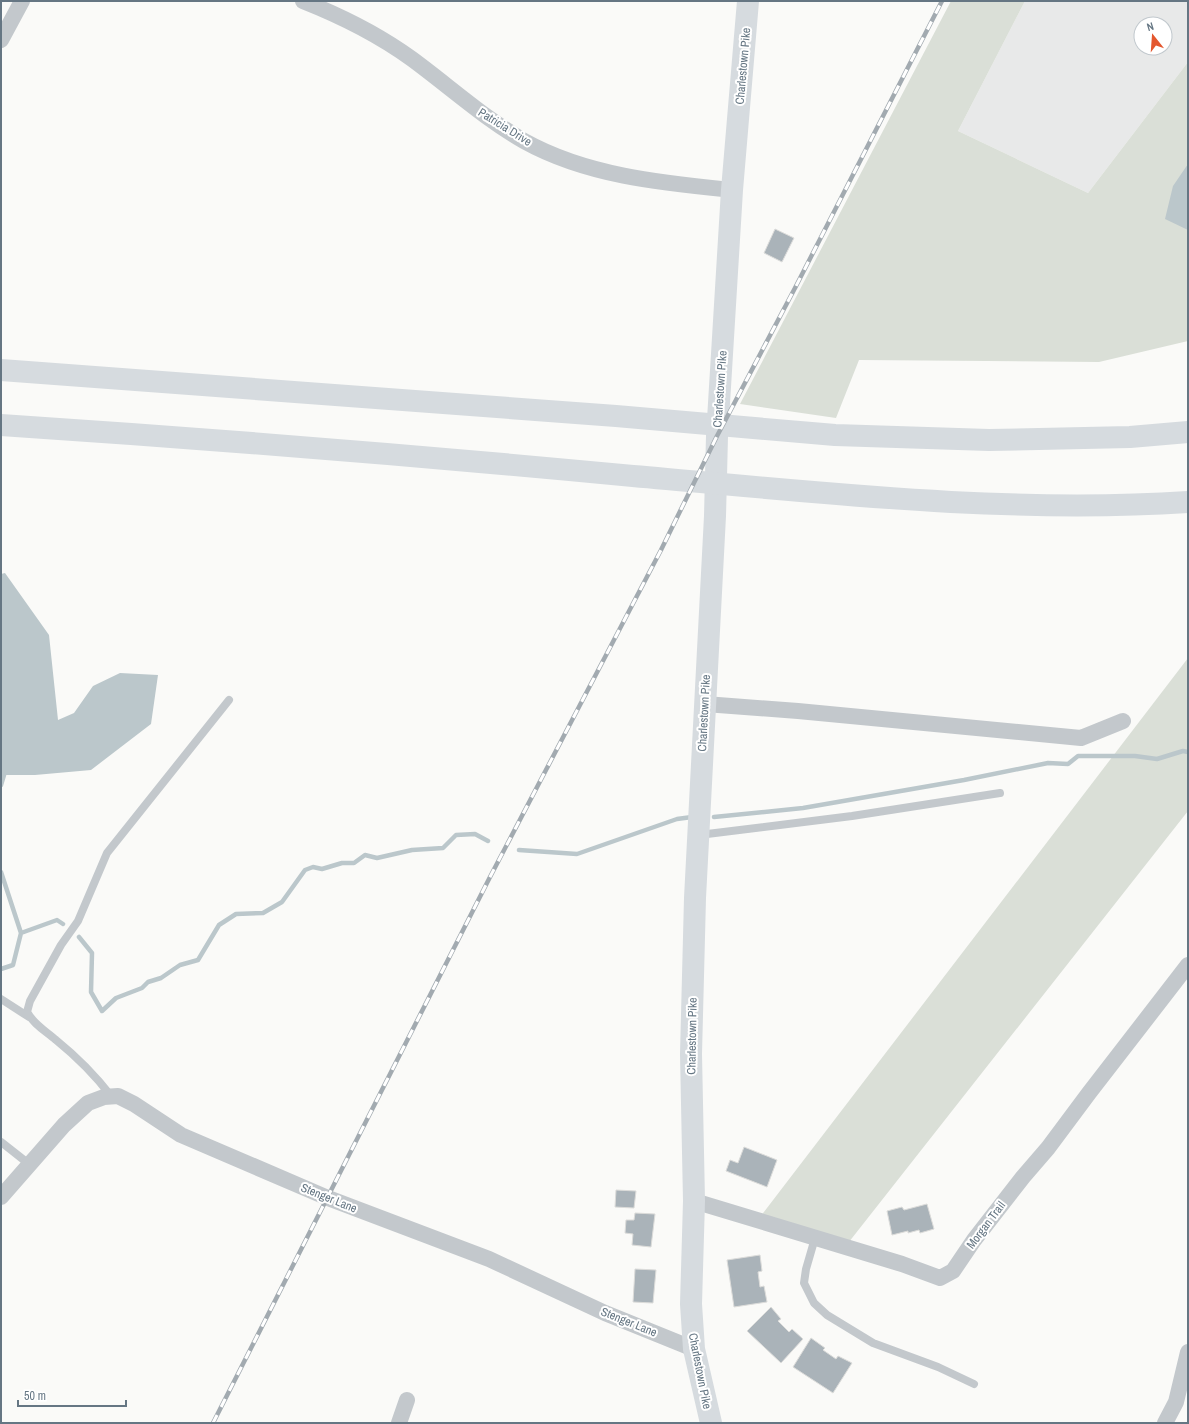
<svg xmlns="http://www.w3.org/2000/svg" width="1189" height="1424" viewBox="0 0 1189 1424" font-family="'Archivo Narrow',sans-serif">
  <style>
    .built { fill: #e8e9e9; fill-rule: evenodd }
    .green { fill: #dadfd7 }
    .water { fill: #bbc7cb }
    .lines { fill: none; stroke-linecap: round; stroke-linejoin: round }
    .stream { stroke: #bbc7cb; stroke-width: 4.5 }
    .building { fill: #aab3b9; stroke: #dcdcda }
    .lane { stroke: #c3c8cc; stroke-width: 8 }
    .street { stroke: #c3c8cc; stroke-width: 16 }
    .secondary { stroke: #d6dbdf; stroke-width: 22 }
    .highway { stroke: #d6dbdf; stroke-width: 22 }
    .rail-casing { stroke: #a2aab0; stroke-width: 4.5 }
    .rail { stroke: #fff; stroke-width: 3; stroke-dasharray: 9; stroke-linecap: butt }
    .labels { text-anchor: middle; stroke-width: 4; stroke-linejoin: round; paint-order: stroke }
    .street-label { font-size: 12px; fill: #657683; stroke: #fff }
  </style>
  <rect width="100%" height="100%" fill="#fafaf8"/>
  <path class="built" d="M1025,1H1188V62L1088,193L958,131ZM1141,24H1165V48H1141Z"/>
  <path class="green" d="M951,1H1025L958,131L1088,193L1188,62V341L1099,362L859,360L836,418L740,404Z
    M1188,658V811L845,1247L757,1221Z"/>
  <path class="water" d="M1188,164V230L1165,219L1173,186Z
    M5,573L49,635L58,720L74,713L93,686L120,673L158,675L151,724L91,770L35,775H1V574Z"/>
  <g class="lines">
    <path class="stream" d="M1,785L4,775
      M714,817L803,808L964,780L1048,763L1068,764L1078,756H1135L1157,759L1183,751L1188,752
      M519,850L577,854L677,819L692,817
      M1,872L21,933
      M79,937L92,953L91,992L102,1011L116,998L142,988L148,982L161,978L180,965L198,960L219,925L236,914L263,913L282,902L305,870L313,867L322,869L342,863H354L365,855L377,858L412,850L443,848L456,835L475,834L488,841
      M1,969L13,965L21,933L57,920L63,924"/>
  </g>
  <path class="building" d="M775,229L794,238L782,262L764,253Z
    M744,1147L777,1160L767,1187L726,1171L730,1160L738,1163Z
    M616,1190L636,1191L634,1208L615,1207Z
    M927,1204L934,1229L920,1233L919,1230L908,1233V1231L892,1235L887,1211L902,1207L904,1210Z
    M635,1213L655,1214L651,1247L632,1245L633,1234L625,1233L626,1220H634Z
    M760,1255L762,1271L758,1272L760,1287L764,1286L767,1302L734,1307L727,1260Z
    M635,1269L656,1270L653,1303L633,1302Z
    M771,1307L781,1319L778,1321L789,1332L792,1329L803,1339L781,1363L747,1331Z
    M811,1338L825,1348L823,1350L836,1359L838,1356L852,1363L833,1393L793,1367Z"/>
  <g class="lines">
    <path class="lane" d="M699,835L852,816L1000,793
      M1,999L29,1017
      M111,1096C95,1075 77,1057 56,1040C46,1031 34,1025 27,1012L30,1001L61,945L78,921L107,853L229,700
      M1,1142L29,1164
      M815,1238L806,1269L804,1283L814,1303L827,1315L873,1343L938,1367L974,1384"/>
    <path class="street" d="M303,1C341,16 379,35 412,59C450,87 484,118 524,141C587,176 662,183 732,190
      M1,40L22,1
      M705,704L798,711L1081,738L1123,721
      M1,1197L64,1125L88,1103L104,1097L118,1096L134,1104L181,1135L328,1198L489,1259L605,1313L694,1349
      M694,1201L902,1264L940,1278L953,1271L974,1240L1023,1177L1048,1148L1089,1093L1188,965
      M399,1423L407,1400
      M1165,1423L1176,1402L1188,1352"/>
    <path class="secondary" d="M711,1423L694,1349L691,1304L694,1201L691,1054L695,898L715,516L717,436L732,190L748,1"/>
    <path class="highway" d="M1,370L616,416L835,435L989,440L1130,437L1188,432
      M1,425C212,439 423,456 633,476C817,492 1003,514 1188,502"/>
    <defs>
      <path id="rail" d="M213,1423L490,877L661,550L717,436L795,288L942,1"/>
    </defs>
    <use href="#rail" class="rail-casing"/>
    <use href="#rail" class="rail"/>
  </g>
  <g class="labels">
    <g class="street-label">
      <text transform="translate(743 66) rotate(-85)" y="4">Charlestown Pike</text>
      <text transform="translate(505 127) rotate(32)" y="4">Patricia Drive</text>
      <text transform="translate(720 389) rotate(-86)" y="4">Charlestown Pike</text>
      <text transform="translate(704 713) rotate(-87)" y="4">Charlestown Pike</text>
      <text transform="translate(692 1036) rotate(-89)" y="4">Charlestown Pike</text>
      <text transform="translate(329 1198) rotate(22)" y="4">Stenger Lane</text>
      <text transform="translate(986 1225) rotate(-53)" y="4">Morgan Trail</text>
      <text transform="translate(629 1322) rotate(22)" y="4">Stenger Lane</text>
      <text transform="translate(700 1371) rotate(79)" y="4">Charlestown Pike</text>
    </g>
  </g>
  <rect width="1189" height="1424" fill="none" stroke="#657683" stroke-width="4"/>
  <g transform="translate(1153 36) rotate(343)"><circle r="19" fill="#ffffff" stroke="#c1c8cd"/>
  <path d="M0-3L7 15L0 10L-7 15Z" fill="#e4572e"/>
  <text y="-6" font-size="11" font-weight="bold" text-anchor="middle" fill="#657683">N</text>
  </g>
  <path d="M18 1400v6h108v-6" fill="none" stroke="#657683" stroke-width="2"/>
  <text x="24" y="1400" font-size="12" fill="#657683" stroke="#ffffff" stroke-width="3" paint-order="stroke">50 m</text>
</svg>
